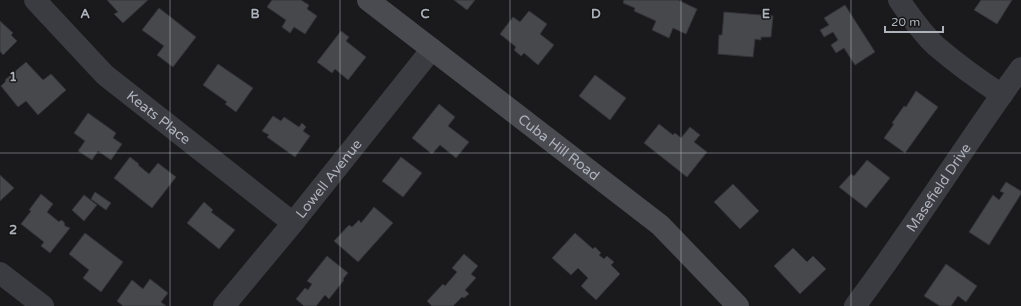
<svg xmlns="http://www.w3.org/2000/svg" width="1021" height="306" viewBox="0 0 1021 306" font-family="'Varela Round',sans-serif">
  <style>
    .building { fill: #47484c; stroke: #343438 }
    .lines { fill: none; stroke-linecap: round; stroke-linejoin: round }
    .street { stroke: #3b3c41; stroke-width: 22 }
    .secondary { stroke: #494b51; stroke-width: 22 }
    .grid { fill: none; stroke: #adb2bb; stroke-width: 1; stroke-opacity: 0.55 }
    .labels { text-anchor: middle; stroke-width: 3; stroke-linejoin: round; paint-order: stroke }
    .street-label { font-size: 14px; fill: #adb2bb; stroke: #151517 }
    .grid-label { font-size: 13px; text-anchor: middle; font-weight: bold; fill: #adb2bb; stroke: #151517; stroke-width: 3; stroke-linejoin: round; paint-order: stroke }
  </style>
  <rect width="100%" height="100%" fill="#1a1a1c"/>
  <path class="building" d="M107,0H148L123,23L114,14L118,12Z
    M272,0H301L309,5L307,9L317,16L305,34L294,27L290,33L282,27L286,20L267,7Z
    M454,0H475L467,10Z
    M624,0H678L697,9L686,34L673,28L669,38L652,30L656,21L634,11L635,8L623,3Z
    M981,0H1012L997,24L974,10Z
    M845,5L875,52L855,65L844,48L836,53L831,45L838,40L833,32L824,37L820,30L829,25L824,18Z
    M159,8L196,37L173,67L157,55L164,46L142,30Z
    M529,11L547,24L540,34L554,45L538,65L524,53L521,56L514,50L516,47L500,34L513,17L520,22Z
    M724,12L773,16L771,37H761V40L755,39L753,57L718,54L719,35H722Z
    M0,21L13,33L11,35L17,41L3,55L0,51Z
    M341,31L349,37L346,41L366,57L348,80L335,69L332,73L317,62Z
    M26,62L43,80L51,74L66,90L38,115L26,101L18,107L1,86L6,81L5,80Z
    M218,64L253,88L236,112L225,104L227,102L203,85Z
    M595,75L626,98L610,120L579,96Z
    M916,91L938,107L905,153L884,138L894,124L892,123L904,106L906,107Z
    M439,104L455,117L448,126L469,142L456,158L440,145L432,154L412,138Z
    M88,113L116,133L113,138L122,144L111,160L98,151L92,160L78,151L85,141L74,133Z
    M273,116L281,121L284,117L299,127L302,123L306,127L303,131L310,136L295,157L267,137L269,135L262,131Z
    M659,124L673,135L675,133L681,138L690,127L700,135L694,142L707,152L687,177L644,143Z
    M130,157L139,164L138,165L149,174L158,163L176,177L152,208L114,178Z
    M401,157L422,173L403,197L382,181Z
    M867,160L890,178L866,208L839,187L851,174L854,176Z
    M0,175L14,188L0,201Z
    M1006,182L1021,191V194L989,245L969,232L993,195L999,200L1004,193L1000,191Z
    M733,184L759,211L740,229L714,202Z
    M95,192L111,203L106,210L91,199Z
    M41,194L53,204L47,212L59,222L61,220L64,222L65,226L70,228L50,253L41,246L44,242L21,224L31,211L29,210Z
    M84,195L97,205L84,221L72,210Z
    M204,202L213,210L211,212L235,230L219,249L187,223Z
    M374,207L393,223L358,262L334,241L349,225L352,227L359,220L361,223Z
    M85,233L123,262L101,292L83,278L89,270L69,254Z
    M575,233L593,249L595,247L601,253L599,255L604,259L607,256L614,262L611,265L620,274L596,300L581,286L588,278L578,268L571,275L552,258Z
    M793,248L807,262L813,256L826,269L800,294L774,266Z
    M464,254L478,266L471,274L476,278L465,290L469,294L464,298L462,297L453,306H432L427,301L443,284L445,286L457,272L452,268Z
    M327,256L348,273L343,279L344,280L329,299L325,295L316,306H304L296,299L305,288L308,290L312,284L307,281Z
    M946,264L977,286L966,302L958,296L951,306H940L924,296Z
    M150,279L168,293L161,302L166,306H123L117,301L132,280L143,289Z"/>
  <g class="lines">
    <g class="street">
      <path id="s1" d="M35,0L105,75L293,223"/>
      <path d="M899,0C910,16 922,33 936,46C957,64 979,80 1002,95"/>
      <path d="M0,273L43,306"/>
      <path id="s2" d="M224,306L293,223L432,49"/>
      <path id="s3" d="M855,306C913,229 964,146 1021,68"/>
    </g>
    <path class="secondary" id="s4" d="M368,0L660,225L738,306"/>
  </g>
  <path class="grid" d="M170,0V306M340,0V306M510,0V306M681,0V306M851,0V306M0,153H1021"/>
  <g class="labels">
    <g class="street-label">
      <text dy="5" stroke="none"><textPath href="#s1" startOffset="171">Keats Place</textPath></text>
      <text dy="5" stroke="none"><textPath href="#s4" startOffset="241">Cuba Hill Road</textPath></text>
      <text dy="5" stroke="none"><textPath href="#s2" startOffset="165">Lowell Avenue</textPath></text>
      <text dy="5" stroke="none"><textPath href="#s3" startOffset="145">Masefield Drive</textPath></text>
    </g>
  </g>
  <g class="grid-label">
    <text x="85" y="18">A</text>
    <text x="255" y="18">B</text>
    <text x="425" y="18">C</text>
    <text x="596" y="18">D</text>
    <text x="766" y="18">E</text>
    <text x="13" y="81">1</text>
    <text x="13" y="234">2</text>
  </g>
  <path d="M885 26v6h58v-6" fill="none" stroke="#adb2bb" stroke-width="2"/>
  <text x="891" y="26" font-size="12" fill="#adb2bb" stroke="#151517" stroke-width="3" paint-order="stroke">20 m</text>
</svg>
